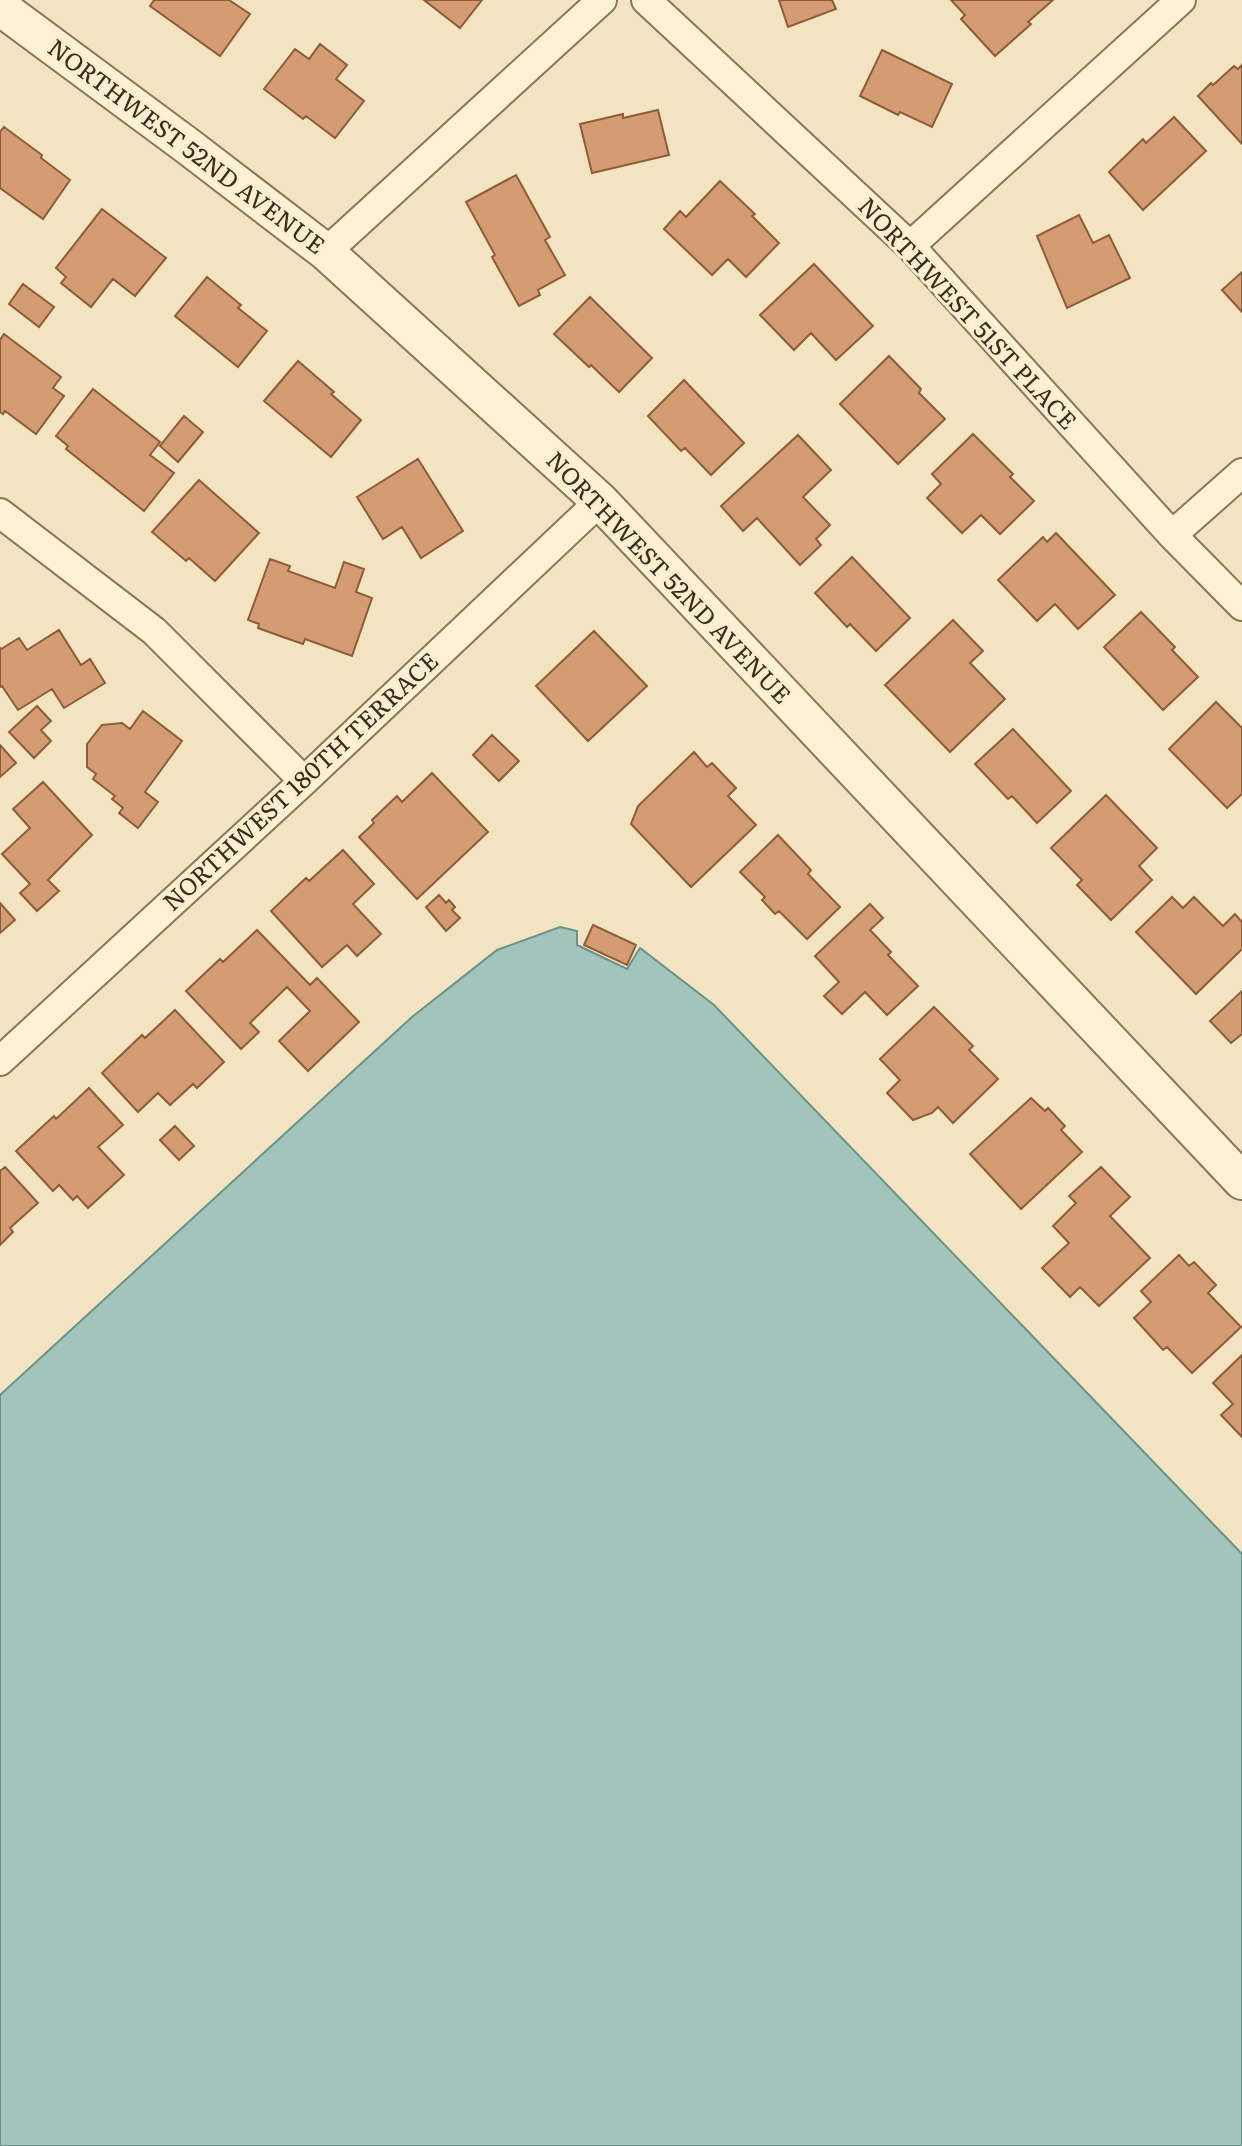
<svg xmlns="http://www.w3.org/2000/svg" width="1242" height="2146" viewBox="0 0 1242 2146" font-family="Literata,serif">
  <style>
    .water { fill: #a3c4bb; stroke: #699389; stroke-width: 2 }
    .building { fill: #d49c72; stroke: #8f5c39; stroke-width: 2 }
    .lines { fill: none; stroke-linecap: round; stroke-linejoin: round }
    .minor-casing { stroke: #8d7456; stroke-width: 32 }
    .tertiary-casing { stroke: #8d7456; stroke-width: 40 }
    .minor { stroke: #fcf1d4; stroke-width: 28 }
    .tertiary { stroke: #fcf1d4; stroke-width: 36 }
    .labels { text-anchor: middle; stroke-width: 6; stroke-linejoin: round; paint-order: stroke }
    .street-label { font-size: 24px; fill: #3b2b1c; stroke: #f9eed0 }
  </style>
  <rect width="100%" height="100%" fill="#f2e4c0"/>
  <path class="water" d="M560,927L577,931V945L627,969L640,948L714,1005L1242,1554V2146H0V1395L412,1017L497,950Z"/>
  <path class="building" d="M154,0H229L250,14L220,56L150,6Z
    M424,0H482L460,28Z
    M779,0H832L836,9L788,27Z
    M951,0H1053L1028,22L1031,24L995,56L961,19L965,15Z
    M320,44L347,65L336,79L364,101L335,138L306,116L303,119L264,89L295,49L309,59Z
    M882,50L952,84L932,127L900,112L898,115L860,96Z
    M1242,65V144L1198,96L1211,83L1213,85L1234,66L1238,69Z
    M658,110L669,155L592,173L580,124L623,114V118Z
    M1174,117L1206,151L1143,210L1109,172L1143,139L1146,143Z
    M4,127L42,155L41,158L70,180L43,219L0,188V132Z
    M516,175L550,237L545,240L565,275L538,290L540,295L519,306L492,257L495,255L466,202Z
    M720,181L755,214L752,216L779,243L746,277L728,259L712,275L664,229L680,211L686,217Z
    M102,209L166,258L135,296L113,279L91,307L61,283L66,277L56,268Z
    M1079,215L1093,243L1109,235L1130,278L1067,308L1037,236Z
    M814,264L873,326L836,360L811,333L794,350L760,315Z
    M1242,272V312L1222,290Z
    M207,277L241,305L238,308L267,331L238,367L175,316Z
    M23,284L54,307L39,327L9,304Z
    M590,297L652,358L619,392L591,365L589,367L554,334Z
    M4,334L61,377L53,388L64,396L36,434L5,411L3,414L0,412V340Z
    M889,356L921,389L919,393L945,419L898,464L840,404Z
    M298,361L334,392L331,394L361,420L331,457L264,401Z
    M684,380L744,443L711,475L685,448L681,451L648,416Z
    M93,389L160,442L150,455L174,473L144,511L66,449L68,446L56,436Z
    M184,416L203,432L178,462L160,446Z
    M973,434L1013,474L1010,477L1034,501L1000,534L981,515L962,533L927,498L941,484L932,474Z
    M798,435L831,470L803,497L830,525L816,539L821,545L800,565L757,518L743,531L721,506Z
    M418,459L463,531L421,558L402,527L383,539L357,497Z
    M199,480L259,533L215,581L189,558L186,561L152,532Z
    M1056,533L1115,595L1078,629L1055,604L1037,621L998,580L1043,537L1047,542Z
    M852,557L910,618L876,651L850,624L847,627L815,593Z
    M270,559L290,566L288,571L335,588L344,562L364,569L356,592L372,598L352,656L305,639L303,644L280,636L258,628L259,624L248,620Z
    M1141,612L1175,647L1172,650L1198,677L1163,710L1104,647Z
    M953,620L983,651L970,663L1005,699L950,752L885,685Z
    M59,630L81,665L90,659L105,683L64,708L52,689L18,710L2,686L0,687V648L1,649L19,638L27,650Z
    M594,631L647,686L588,741L536,686Z
    M1216,702L1242,728V794L1227,808L1169,749Z
    M37,706L51,721L41,730L51,741L34,758L9,732Z
    M143,711L182,741L145,792L158,802L138,828L119,813L123,808L112,799L115,796L93,779L96,774L87,767V744L102,725L122,723L130,729Z
    M1013,729L1071,791L1037,823L1012,796L1008,799L975,764Z
    M492,735L519,761L499,781L473,755Z
    M0,745L16,763L0,777Z
    M694,752L707,767L712,763L736,788L728,796L756,825L691,887L631,824L638,806Z
    M432,773L488,832L417,899L359,837L374,823L372,820L397,796L402,802Z
    M43,782L92,835L48,880L59,891L37,911L20,893L30,884L2,854L30,828L13,809Z
    M1106,795L1157,848L1139,866L1152,880L1111,920L1077,885L1082,880L1051,848Z
    M778,835L811,870L808,874L840,907L807,939L779,911L775,914L762,900L765,897L740,872Z
    M343,850L374,884L353,904L381,934L357,956L347,945L322,967L271,911L306,878L309,881Z
    M439,895L446,903L449,900L455,907L452,910L460,918L446,931L426,907Z
    M1172,897L1183,908L1194,897L1223,926L1235,914L1242,922V949L1196,994L1136,932Z
    M0,903L15,920L0,933Z
    M870,904L883,918L870,930L891,952L888,955L918,986L887,1015L865,992L842,1014L824,996L839,982L815,956Z
    M593,925L636,945L627,965L584,945Z
    M257,930L310,985L317,978L359,1022L308,1071L279,1041L310,1011L287,987L250,1023L259,1032L241,1049L186,991L220,959L223,962Z
    M1242,991V1034L1231,1043L1210,1021Z
    M934,1007L973,1046L969,1050L998,1079L953,1123L938,1107L932,1113L913,1120L887,1093L900,1080L880,1059Z
    M175,1010L224,1062L197,1088L193,1084L170,1105L158,1093L138,1112L102,1073L142,1035L145,1038Z
    M89,1088L123,1125L98,1147L124,1175L88,1208L77,1196L73,1200L59,1185L53,1191L16,1151L54,1116L56,1119Z
    M1031,1098L1045,1111L1048,1108L1065,1126L1061,1130L1082,1152L1021,1209L970,1154Z
    M175,1126L194,1146L179,1160L160,1140Z
    M5,1167L38,1203L10,1228L13,1232L0,1245V1171Z
    M1101,1167L1130,1197L1110,1216L1150,1258L1099,1306L1080,1287L1070,1297L1042,1268L1069,1243L1053,1226L1076,1203L1069,1196Z
    M1179,1255L1189,1266L1194,1262L1216,1285L1208,1293L1241,1327L1192,1373L1167,1347L1163,1350L1134,1318L1151,1302L1141,1291Z
    M1242,1355V1437L1221,1415L1233,1404L1213,1383Z"/>
  <g class="lines">
    <defs>
      <path id="minor" d="M646,0L910,246L1172,535L1242,606
        M910,246L1181,0
        M326,252L602,0
        M0,513L154,631L304,781
        M1172,535L1242,473
        M0,1061L304,781L600,501"/>
      <path id="tertiary" d="M0,7L189,147L326,252L600,501L1242,1181"/>
    </defs>
    <use href="#minor" class="minor-casing"/>
    <use href="#tertiary" class="tertiary-casing"/>
    <use href="#minor" class="minor"/>
    <use href="#tertiary" class="tertiary"/>
  </g>
  <g class="labels">
    <g class="street-label">
      <text transform="translate(186 147) rotate(37)" y="8">NORTHWEST 52ND AVENUE</text>
      <text transform="translate(967 314) rotate(47)" y="8">NORTHWEST 51ST PLACE</text>
      <text transform="translate(668 578) rotate(46)" y="8">NORTHWEST 52ND AVENUE</text>
      <text transform="translate(301 782) rotate(-43)" y="8">NORTHWEST 180TH TERRACE</text>
    </g>
  </g>
</svg>
